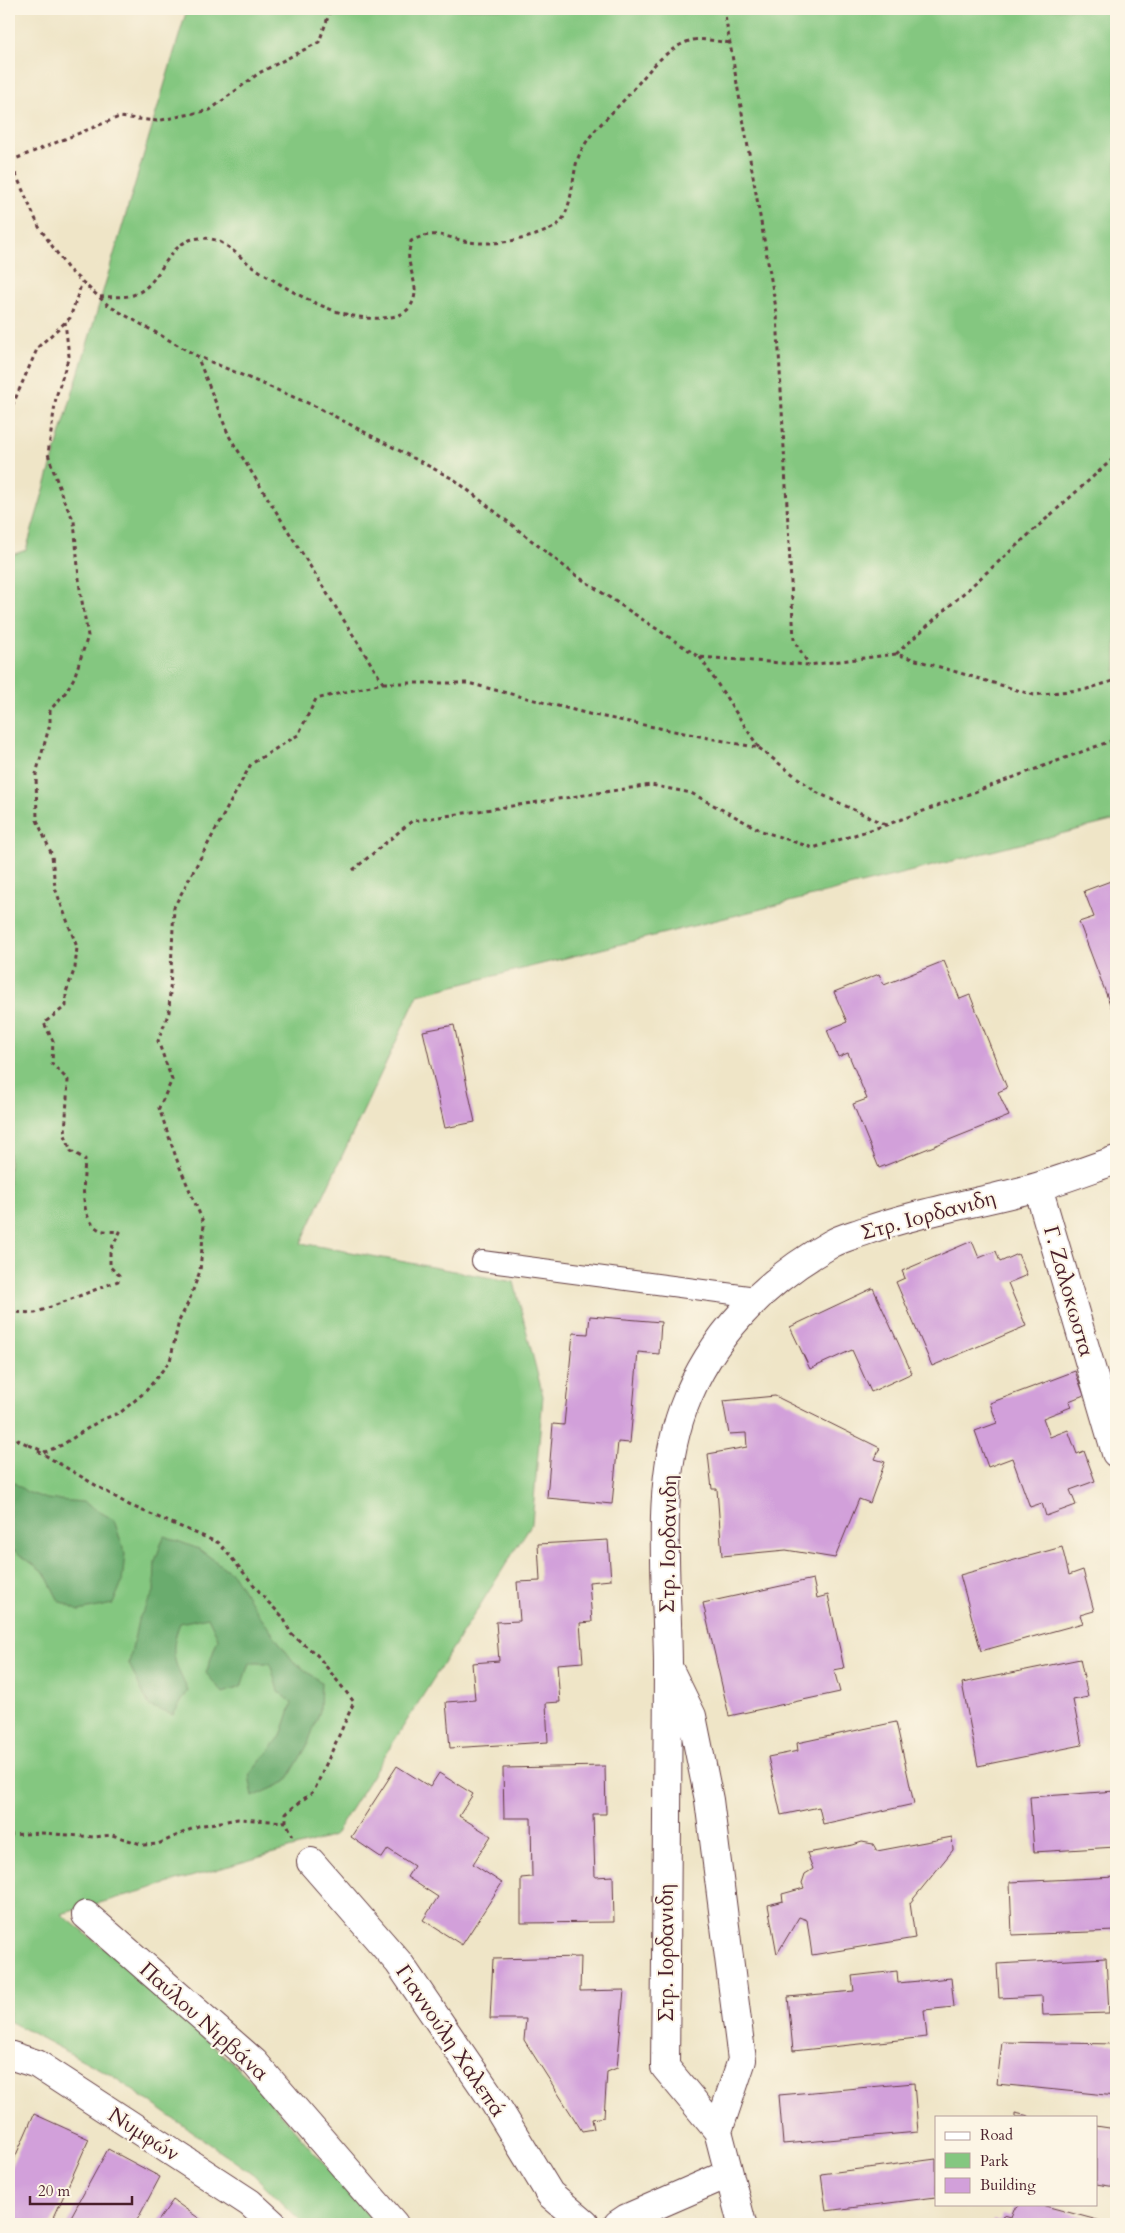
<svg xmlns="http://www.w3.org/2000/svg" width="1125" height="2233" viewBox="0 0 1125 2233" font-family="Cardo,serif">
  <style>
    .green { fill: #84c780; stroke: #677356 }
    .forest { fill: #6bac6e; stroke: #5a664c }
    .building { fill: #d2a0da }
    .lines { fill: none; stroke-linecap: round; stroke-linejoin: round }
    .lane-casing { stroke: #633d42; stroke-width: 22 }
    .street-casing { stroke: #633d42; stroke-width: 30 }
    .path { stroke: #633d42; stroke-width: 3; stroke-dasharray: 4 4; stroke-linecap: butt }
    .lane { stroke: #fff; stroke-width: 20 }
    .street { stroke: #fff; stroke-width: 28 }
    .labels { text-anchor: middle; stroke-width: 4; stroke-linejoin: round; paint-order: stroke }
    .street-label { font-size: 21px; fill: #4a1f2b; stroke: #fcf5e5 }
  </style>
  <rect width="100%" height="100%" fill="#fcf5e5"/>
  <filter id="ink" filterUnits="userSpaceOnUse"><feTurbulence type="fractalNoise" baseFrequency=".02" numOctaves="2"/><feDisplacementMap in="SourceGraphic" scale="10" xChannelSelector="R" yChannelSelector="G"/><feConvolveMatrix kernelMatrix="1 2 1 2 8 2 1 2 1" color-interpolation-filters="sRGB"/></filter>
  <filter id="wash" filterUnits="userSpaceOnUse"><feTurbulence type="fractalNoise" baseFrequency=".0096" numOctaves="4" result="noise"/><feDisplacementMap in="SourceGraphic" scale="20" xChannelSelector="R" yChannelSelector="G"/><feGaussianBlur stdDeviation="1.12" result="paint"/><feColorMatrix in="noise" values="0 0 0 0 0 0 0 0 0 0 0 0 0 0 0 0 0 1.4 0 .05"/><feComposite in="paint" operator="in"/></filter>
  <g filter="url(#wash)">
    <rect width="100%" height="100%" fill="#efe5c7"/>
    <path class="green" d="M187,9H1116V820L418,995L301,1243L514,1282L543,1396L532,1523L334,1836L61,1914L124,1964L256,2085L376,2224H304L253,2174L111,2075L9,2021V556L26,550Z"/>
    <path class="forest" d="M9,1479L27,1492L47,1499L83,1502L114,1520L125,1554L122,1582L113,1604L79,1611L59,1601L44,1572L9,1547Z
      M164,1536L199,1549L233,1574L259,1615L293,1661L321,1682L320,1711L307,1746L286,1782L253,1797L249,1775L281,1736L292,1703L278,1691L270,1663H249L241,1687L223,1693L206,1673L218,1638L208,1617L180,1623C168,1654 175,1663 188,1691L173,1715L149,1706L129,1664L138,1620L154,1592L155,1561Z"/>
    <g id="blocks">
      <path class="building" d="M1116,879V1020L1079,922L1094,917L1084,891Z
        M944,961L960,999L970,995L1007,1088L998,1092L1009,1116L879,1168L853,1104L867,1099L848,1053L838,1057L827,1030L847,1022L834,992L879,974L884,985Z
        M454,1025L475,1122L445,1128L423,1031Z
        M972,1241L979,1258L996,1251L1000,1262L1018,1254L1027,1275L1008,1283L1026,1326L932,1366L896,1282L905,1278L902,1271Z
        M873,1288L912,1373L871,1392L852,1350L810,1369L790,1327Z
        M590,1316L661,1322L659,1354L638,1352L630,1443L618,1442L612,1504L547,1498L553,1424L564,1425L573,1333L588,1334Z
        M1075,1371L1084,1395L1069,1401L1071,1407L1043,1418L1050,1437L1068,1430L1077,1454L1084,1451L1095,1481L1070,1490L1076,1505L1046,1516L1042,1503L1030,1507L1012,1458L988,1467L975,1431L997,1423L990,1403Z
        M775,1396L880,1448L875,1459L885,1462L870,1503L859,1499L835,1558L786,1550L722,1556L717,1489H712L708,1454L747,1447L746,1433L729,1434L723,1401Z
        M608,1540L611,1580L589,1582L592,1622L580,1623L583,1662L557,1664L560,1702L546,1703L548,1742L450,1748L446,1702L475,1700L472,1663L499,1661L496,1622L520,1621L517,1582L540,1581L538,1544Z
        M1062,1547L1069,1575L1083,1570L1094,1611L1080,1615L1083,1623L981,1651L960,1575Z
        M813,1579L817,1598L828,1595L844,1668L834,1670L840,1692L729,1716L703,1603Z
        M1080,1659L1088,1697L1073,1700L1082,1745L978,1766L962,1683Z
        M896,1722L914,1804L823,1824L819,1807L781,1815L768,1757L798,1751L797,1743Z
        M397,1766L430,1787L439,1773L473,1794L459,1816L491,1836L473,1864L502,1883L462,1945L423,1920L438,1897L407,1877L414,1866L388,1849L382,1858L351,1837Z
        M605,1766L606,1814H593L595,1877L613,1876L614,1922L521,1923V1878L532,1877L531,1818H504L503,1768Z
        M1116,1791V1847L1034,1852L1030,1797Z
        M952,1837L953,1850L910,1903L915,1938L812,1955L807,1920L799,1917L777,1954L768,1905L783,1901L782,1894L804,1888L802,1883L805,1874L813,1869L807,1853L853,1845L862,1842L873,1844L877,1851Z
        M1116,1877V1931L1012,1935L1010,1882Z
        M581,1957L580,1991L624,1990L617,2068L607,2072L604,2117L592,2119L594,2129L582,2131L524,2040L526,2019H490L493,1959Z
        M1106,1958L1109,2013L1043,2015L1042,1996L999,1998L997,1964Z
        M897,1971L898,1983L951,1978L954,2007L924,2010L927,2037L793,2051L788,1997L854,1991L852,1976Z
        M1002,2042L1116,2044V2096L997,2084Z
        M914,2083L918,2132L783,2144L779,2095Z
        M9,2091L13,2093L9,2103Z
        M9,2106L14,2108L9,2121Z
        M1015,2113L1029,2116V2117H1015Z
        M34,2114L89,2139L51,2224H16L9,2221V2171Z
        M1096,2126L1116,2129V2187L1096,2184Z
        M108,2149L160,2177L135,2224H67Z
        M936,2159V2197L826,2211L821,2174Z
        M173,2200L207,2224H156Z
        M1021,2204H1038L1112,2224H993L994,2219L1000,2221L1004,2215L1011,2217L1014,2209Z"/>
    </g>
  </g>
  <g filter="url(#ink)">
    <use href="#blocks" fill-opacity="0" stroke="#633d42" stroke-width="1"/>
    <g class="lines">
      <defs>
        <path id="lane" d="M482,1261L756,1297"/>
        <path id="street" d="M1038,1187L1116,1453
          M670,1671L692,1716L709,1800L742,2060L718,2131
          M311,1862L399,1963L494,2102L550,2194L585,2224
          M86,1915L254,2062L394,2224
          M9,2055L37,2064L250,2203L273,2224
          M618,2224L627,2218L728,2174
          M742,2224L718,2131L665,2067C666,1934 668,1801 668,1668C668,1584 654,1489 683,1409C710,1336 765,1281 831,1244C841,1238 854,1235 865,1231C921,1211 980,1203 1037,1187C1064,1179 1090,1169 1116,1160"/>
      </defs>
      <use href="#lane" class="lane-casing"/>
      <use href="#street" class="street-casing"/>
      <path class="path" d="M724,9L777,314L794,640L809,665
        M9,159L39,227L68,269L109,306L197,356L317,407L455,480L574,574L699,657L809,665L896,654L1034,695L1087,689L1116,680
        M10,161L119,117L157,121L210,110L259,73L319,42L331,9
        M100,297C110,296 124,298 133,295C163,285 165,240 200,238C225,237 235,255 255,268C289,291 340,322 383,318C393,317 403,316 410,307C421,290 411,277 409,260C408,254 410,247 411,241C435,229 445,237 469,242C493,246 537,239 557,225C572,214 572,178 577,161C586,135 605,121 623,101C643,80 659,52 689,41C700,37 719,42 731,43
        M9,413L38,347L70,318L82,282
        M896,654L1116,456
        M383,683H468L589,714L759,748L700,657
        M759,748L816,792L886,825
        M353,870L412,821L651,785L691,793L762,831L813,848L886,825L1116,739
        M9,1312L35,1313L118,1281L119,1275L110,1267V1251L120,1232C114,1231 106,1232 100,1230C78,1219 84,1180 85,1159L71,1151L65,1135L68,1080L52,1064L53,1041L44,1023L66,1006V992L75,968L77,947L55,888L52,855L37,820L36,774L50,724V710L65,693L74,678L88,636L80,590L74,521L63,499L48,454L56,397L69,356L65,322
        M9,1436L31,1446
        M29,1445L45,1452L62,1445L99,1421L121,1412L145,1392L170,1361L179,1321L189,1301L200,1271L204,1224L178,1163L159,1108L172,1080L158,1041L169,1012L174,907L251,764L298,735L316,699L383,683L229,436L197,356
        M38,1451L129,1505L219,1543L268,1602L283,1617L291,1634L317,1655L354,1702L314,1791L286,1813V1822L293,1836
        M9,1835L42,1833L94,1837L112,1835L144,1845L158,1844L198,1826L238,1819L286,1822"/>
      <use href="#lane" class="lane"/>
      <use href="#street" class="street"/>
    </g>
  </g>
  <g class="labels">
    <g class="street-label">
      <text transform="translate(928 1215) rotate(-15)" y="7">Στρ. Ιορδανιδη</text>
      <text transform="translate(1069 1291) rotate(74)" y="7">Γ. Ζαλοκωστα</text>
      <text transform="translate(668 1544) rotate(-89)" y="7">Στρ. Ιορδανιδη</text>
      <text transform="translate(666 1953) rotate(-90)" y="7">Στρ. Ιορδανιδη</text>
      <text transform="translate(204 2021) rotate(42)" y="7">Παύλου Νιρβάνα</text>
      <text transform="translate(451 2041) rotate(56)" y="7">Γιαννούλη Χαλεπά</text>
      <text transform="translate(144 2134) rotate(33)" y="7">Νυμφών</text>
    </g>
  </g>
  <rect width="1125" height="2233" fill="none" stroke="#fcf5e5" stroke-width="30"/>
  <rect x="935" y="2116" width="162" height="90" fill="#fcf5e5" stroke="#b59f9b"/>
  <rect x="945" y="2132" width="25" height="8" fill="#ffffff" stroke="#b59f9b"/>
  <text x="980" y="2140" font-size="15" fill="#4a1f2b">Road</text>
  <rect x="945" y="2153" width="25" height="15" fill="#84c780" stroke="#b59f9b"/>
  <text x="980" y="2166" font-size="15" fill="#4a1f2b">Park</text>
  <rect x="945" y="2178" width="25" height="15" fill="#d2a0da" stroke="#b59f9b"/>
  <text x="980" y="2190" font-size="15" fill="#4a1f2b">Building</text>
  <path d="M30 2196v8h102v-8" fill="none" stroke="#4a1f2b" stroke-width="2.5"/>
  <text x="38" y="2196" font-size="15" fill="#4a1f2b" stroke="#fcf5e5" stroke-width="4" paint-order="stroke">20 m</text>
</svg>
